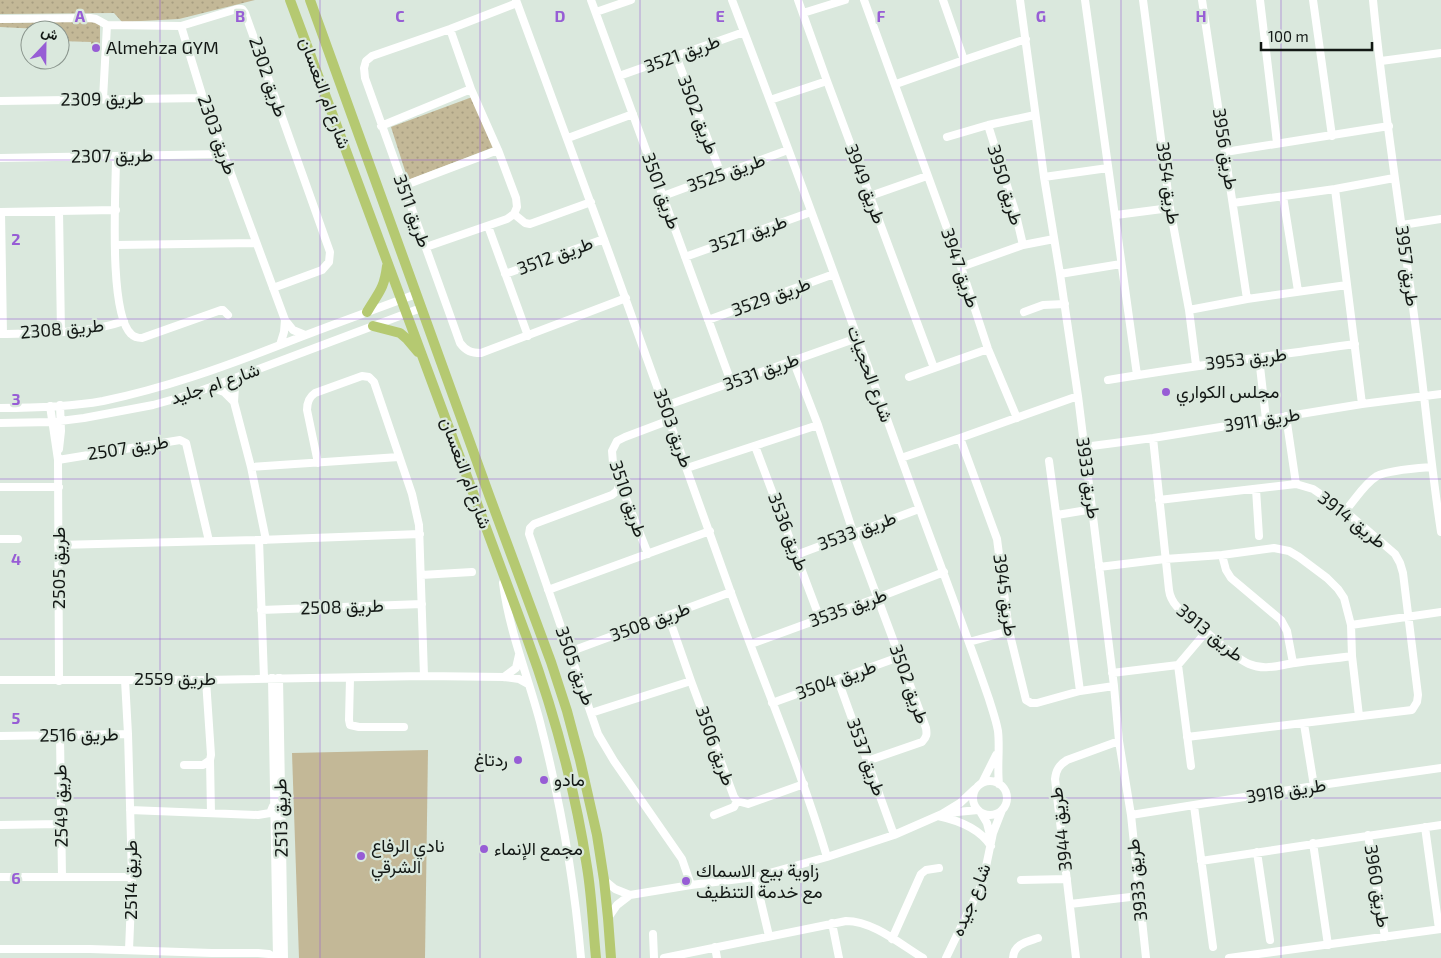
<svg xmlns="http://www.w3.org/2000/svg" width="1441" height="958" viewBox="0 0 1441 958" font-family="'Exo 2',Vazirmatn,sans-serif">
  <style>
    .grass { fill: #c3b897 }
    .park { fill: url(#park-dots) }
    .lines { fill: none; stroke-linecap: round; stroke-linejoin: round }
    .minor { stroke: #fff; stroke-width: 8 }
    .major { stroke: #b5c971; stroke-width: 10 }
    .grid { fill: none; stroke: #975dd5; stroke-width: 1; stroke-opacity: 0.55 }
    .poi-dot { fill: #975dd5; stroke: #dae8dd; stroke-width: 2 }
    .labels { text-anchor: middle; stroke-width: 4.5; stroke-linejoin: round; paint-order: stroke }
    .poi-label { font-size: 18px; fill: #131815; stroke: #dae8dd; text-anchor: start }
    .street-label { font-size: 18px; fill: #131815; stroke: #dae8dd }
    .grid-label { font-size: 16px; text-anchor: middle; font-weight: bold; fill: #975dd5; stroke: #dae8dd; stroke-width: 4.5; stroke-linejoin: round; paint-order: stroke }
  </style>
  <defs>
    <pattern id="park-dots" width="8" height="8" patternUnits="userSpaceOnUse" patternTransform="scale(1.25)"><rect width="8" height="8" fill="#c3b897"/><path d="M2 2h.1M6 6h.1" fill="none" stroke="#a79d81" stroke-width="1.8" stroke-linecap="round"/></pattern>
  </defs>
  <rect width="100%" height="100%" fill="#dae8dd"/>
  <path class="grass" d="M428,750L425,958H299L292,753Z"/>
  <path class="park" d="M0,0H255L179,19L122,22L114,13L0,14Z
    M94,21L100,24V45L91,44V42L60,41V30L0,27V23Z
    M475,96L494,147L408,180L391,127Z"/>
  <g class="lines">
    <path class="minor" d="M516,0C589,196 660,393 730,590C762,679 800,766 827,857
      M591,0L731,382
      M732,0C790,152 846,305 901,458C930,538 961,618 989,699C992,709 996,720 998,731C1000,748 997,766 999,784
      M798,0L827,81L934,368
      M864,0L961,267L988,349L1017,418
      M943,0L964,60
      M1020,0L1044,177L1060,274L1078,396L1114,686L1119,741L1131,815L1146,958
      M1085,0L1137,375
      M1143,0L1170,208L1189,310L1196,365
      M1202,0L1247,299
      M1260,0L1277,143
      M1313,0L1332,136
      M1373,0C1383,105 1400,210 1414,315C1424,387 1430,460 1441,532
      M517,3L450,29L372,56L366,61L364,68L365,78L460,343C466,351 471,353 481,353L626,298
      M596,12L631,0
      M803,13L845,0
      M0,19L90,18L96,19L107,25L181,26L237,9H242L245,13L330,252L329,262L322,270L273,288
      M181,26L203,98L285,320L293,330L305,335
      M676,56L721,174
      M1381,61L1441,53
      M619,76L744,32
      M896,84L964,60L1026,39
      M103,99L107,25
      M770,100L827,81
      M0,101L203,98
      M988,125L1015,211L1023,245
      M381,126L471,89
      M947,137L988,125L1035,115
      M568,138L633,114
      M1225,152L1389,126
      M116,156C116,190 108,312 131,334C134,337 138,338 142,338L221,310H223L228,315
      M0,158L224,154
      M1044,177L1108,168
      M403,186L498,150
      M1335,189L1362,404
      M663,196L788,150
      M870,196L927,176
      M1283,196L1298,291
      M1233,203L1335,189L1394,178
      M59,211L61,332
      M0,212L116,210
      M1,212L3,334
      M514,214L525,223L530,224L591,202
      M1116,215L1170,208
      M1402,225L1441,219
      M488,226L528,336
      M116,245L256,243
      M426,247L507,219L514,214L517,207L516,198L498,150L471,89L450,29
      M685,257L811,212
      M961,267L1023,245L1054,239
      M505,274L604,239
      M1060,274L1121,264
      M1189,310L1247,299L1347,285
      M1024,312L1043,305L1065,304
      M708,320L834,274
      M0,334C39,333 88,334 124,321
      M280,345L284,332L285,320
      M1259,358L1266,419
      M793,360L818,425L853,532L926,728C927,734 927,737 922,742L867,761
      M239,377L235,386L234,402L251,467L266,540
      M909,377L988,349
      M1108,380C1190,366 1272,356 1355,344
      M211,387L224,392L234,402
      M50,406L58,460L59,681
      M665,406L857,338
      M0,408C34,408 69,407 103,401C165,388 221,368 280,345C325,327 371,311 416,294
      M1286,416L1296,484
      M0,423L52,422L84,418L153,405L192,394L421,308
      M960,438L997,539L1009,631L1026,700L1031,703H1037L1080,691L1114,686
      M1153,438L1169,590C1171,606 1186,615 1198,625C1210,635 1235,658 1249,664C1265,671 1279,665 1295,663C1314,660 1333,659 1352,656
      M755,446L820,619
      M1084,447L1153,438L1362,404L1441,394
      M59,449L61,431L60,405
      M901,458L960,438L1078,396
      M58,460L180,440L186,443L209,541
      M1049,461L1080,691
      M318,463L307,410C307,403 309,397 315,393L362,376L369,377L374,382L412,494L419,525L424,676
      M251,467L399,457
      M687,468L818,425
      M620,483L617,491L612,495L534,524L530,528L529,534L598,734L614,761L682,859L691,885
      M0,487H59
      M1256,489L1259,536
      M1159,500L1296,484L1313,489L1345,511L1395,554L1400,563L1403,573L1418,695L1417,702L1412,710L1187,737
      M1345,511C1355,500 1364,484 1377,476C1388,470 1418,468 1431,467
      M1057,515L1093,509
      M0,539H18
      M259,540L264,678
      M58,545L259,540L420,534
      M648,554L620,483L613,463L612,451L617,441L625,437L670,420
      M796,555L919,509
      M1222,555L1226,570L1231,578L1281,620L1287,631L1293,663
      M1099,567L1165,559L1222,555L1274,548L1289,551L1299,557L1327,578L1338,589L1344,598L1351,625L1352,656L1359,716
      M421,575L472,572
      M503,583C509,631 528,676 540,722C560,800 574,878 581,958
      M548,590L710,531
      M261,610L422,604
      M668,615L691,681L734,797L737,801L748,804L804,784
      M1351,625L1441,612
      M969,642L1009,631
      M751,644L877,598L944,572
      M569,652L731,592
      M1178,665L1191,766
      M1112,673L1178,665L1206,632
      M504,677L516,668L519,655
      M272,678L277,958
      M279,678L284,958
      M350,678L349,720L350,725L359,727H404
      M0,680H206L424,676L504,677L519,679L528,684
      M125,680L128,734L132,877L129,950
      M838,680L894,835
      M772,703L899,657
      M591,713L691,681
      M1304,724L1314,786
      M60,735L62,877
      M0,736L128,734
      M210,760L211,813
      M184,765H203L210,760L211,755L206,680
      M973 798a17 17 0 1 1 34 0a17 17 0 1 1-34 0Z
      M982,783L996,755
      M1194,806L1213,947
      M130,810L258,815L270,813L273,806
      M947,813L978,810
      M981,813L987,823L991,839
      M714,815L734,807L737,801
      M1131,815L1314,786L1441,768
      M938,816C957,820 980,829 991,846
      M0,825L60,824
      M1425,827L1439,929
      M1368,835L1385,937
      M1313,843L1328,945
      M1257,852L1270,940
      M1201,861L1441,825
      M0,877H132
      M755,877L769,936
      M604,880L615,889L630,895
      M1021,880L1067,879
      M1070,904L1139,896
      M608,918L617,905L630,895L691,885L755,877L827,857L894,835L942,814L960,803L975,789
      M832,923L839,958
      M653,934L654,958
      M892,939L921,874L926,870L939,868
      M715,947L717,958
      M0,949H90L212,953H258L269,954L275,958
      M664,958L846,921C873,921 900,944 923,958
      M946,958L983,881L993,833L1002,810
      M1013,958C1014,944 1026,942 1038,938
      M1076,958L1055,779C1056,770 1059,765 1067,760L1119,741
      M1229,958L1441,929"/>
    <path class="major" d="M290,0L527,638C554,712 575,788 587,867C592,897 593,928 596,958
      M310,0L489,495L551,662L567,711L580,760L597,835L604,880L608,918L611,958
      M367,312C378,293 384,290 387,266
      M373,326L400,333L407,339L418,352"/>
  </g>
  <path class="grid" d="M160,0V958M320,0V958M480,0V958M640,0V958M801,0V958M961,0V958M1121,0V958M1281,0V958M0,160H1441M0,319H1441M0,479H1441M0,639H1441M0,798H1441"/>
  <g class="poi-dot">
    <circle cx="96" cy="48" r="5"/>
    <circle cx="1166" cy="392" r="5"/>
    <circle cx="518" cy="760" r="5"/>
    <circle cx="544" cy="780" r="5"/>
    <circle cx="484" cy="849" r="5"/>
    <circle cx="361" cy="856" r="5"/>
    <circle cx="686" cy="881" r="5"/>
  </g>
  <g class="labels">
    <g class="poi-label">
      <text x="106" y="54">Almehza GYM</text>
      <text x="1176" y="398">مجلس الكواري</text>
      <text x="508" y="766" text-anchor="end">ردتاغ</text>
      <text x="554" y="786">مادو</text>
      <text x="371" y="852">نادي الرفاع<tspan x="371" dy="21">الشرقي</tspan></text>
      <text x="494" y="855">مجمع الإنماء</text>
      <text x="696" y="877">زاوية بيع الاسماك<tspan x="696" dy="21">مع خدمة التنظيف</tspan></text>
    </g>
    <g class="street-label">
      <text transform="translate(682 54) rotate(-20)" y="6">طريق 3521</text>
      <text transform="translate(268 77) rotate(71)" y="6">طريق 2302</text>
      <text transform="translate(325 93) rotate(70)" y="6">شارع ام النعسان</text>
      <text transform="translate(102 99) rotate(-1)" y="6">طريق 2309</text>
      <text transform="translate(698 115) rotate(69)" y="6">طريق 3502</text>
      <text transform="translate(217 135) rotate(70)" y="6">طريق 2303</text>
      <text transform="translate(1225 149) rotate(81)" y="6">طريق 3956</text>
      <text transform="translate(112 156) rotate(-1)" y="6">طريق 2307</text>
      <text transform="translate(726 173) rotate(-20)" y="6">طريق 3525</text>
      <text transform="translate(1168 183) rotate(82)" y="6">طريق 3954</text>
      <text transform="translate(865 184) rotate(69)" y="6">طريق 3949</text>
      <text transform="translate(1005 185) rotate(73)" y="6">طريق 3950</text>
      <text transform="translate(661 191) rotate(70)" y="6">طريق 3501</text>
      <text transform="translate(412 211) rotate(70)" y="6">طريق 3511</text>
      <text transform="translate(748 234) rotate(-19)" y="6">طريق 3527</text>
      <text transform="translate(555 256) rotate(-20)" y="6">طريق 3512</text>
      <text transform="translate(1407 266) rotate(82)" y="6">طريق 3957</text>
      <text transform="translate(960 268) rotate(71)" y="6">طريق 3947</text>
      <text transform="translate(771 297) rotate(-20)" y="6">طريق 3529</text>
      <text transform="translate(62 329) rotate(-5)" y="6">طريق 2308</text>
      <text transform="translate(1246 359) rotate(-7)" y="6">طريق 3953</text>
      <text transform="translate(761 372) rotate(-20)" y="6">طريق 3531</text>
      <text transform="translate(870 374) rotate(70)" y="6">شارع الحجيات</text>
      <text transform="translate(215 384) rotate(-19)" y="6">شارع ام جليد</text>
      <text transform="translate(1262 420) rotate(-9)" y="6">طريق 3911</text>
      <text transform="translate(673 428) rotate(70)" y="6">طريق 3503</text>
      <text transform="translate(128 448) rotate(-9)" y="6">طريق 2507</text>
      <text transform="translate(466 473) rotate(70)" y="6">شارع ام النعسان</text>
      <text transform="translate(1088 478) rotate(82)" y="6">طريق 3933</text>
      <text transform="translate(628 499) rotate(71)" y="6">طريق 3510</text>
      <text transform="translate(1352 520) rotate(38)" y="6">طريق 3914</text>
      <text transform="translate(857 531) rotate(-20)" y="6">طريق 3533</text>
      <text transform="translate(788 532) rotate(69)" y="6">طريق 3536</text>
      <text transform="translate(59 568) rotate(-90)" y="6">طريق 2505</text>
      <text transform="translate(1005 595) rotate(82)" y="6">طريق 3945</text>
      <text transform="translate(342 607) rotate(-2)" y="6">طريق 2508</text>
      <text transform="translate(848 608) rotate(-20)" y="6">طريق 3535</text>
      <text transform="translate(650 622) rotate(-20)" y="6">طريق 3508</text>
      <text transform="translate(1210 633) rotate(39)" y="6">طريق 3913</text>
      <text transform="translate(575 666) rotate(70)" y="6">طريق 3505</text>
      <text x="175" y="685">طريق 2559</text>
      <text transform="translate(836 680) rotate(-20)" y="6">طريق 3504</text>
      <text transform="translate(909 684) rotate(70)" y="6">طريق 3502</text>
      <text transform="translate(79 735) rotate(-1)" y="6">طريق 2516</text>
      <text transform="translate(715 746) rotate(70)" y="6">طريق 3506</text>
      <text transform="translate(866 757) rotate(70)" y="6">طريق 3537</text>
      <text transform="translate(1286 791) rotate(-9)" y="6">طريق 3918</text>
      <text transform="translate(61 806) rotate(-91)" y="6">طريق 2549</text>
      <text transform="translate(281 818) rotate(-91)" y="6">طريق 2513</text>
      <text transform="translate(1061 829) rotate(-97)" y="6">طريق 3944</text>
      <text transform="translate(131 880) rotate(-90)" y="6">طريق 2514</text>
      <text transform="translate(1137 880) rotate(-96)" y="6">طريق 3933</text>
      <text transform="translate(1377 886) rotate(81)" y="6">طريق 3960</text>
      <text transform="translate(971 900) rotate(-68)" y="6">شارع جيده</text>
    </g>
  </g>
  <g class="grid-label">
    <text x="80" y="22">A</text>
    <text x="240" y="22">B</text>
    <text x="400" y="22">C</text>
    <text x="560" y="22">D</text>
    <text x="720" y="22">E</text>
    <text x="881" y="22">F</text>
    <text x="1041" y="22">G</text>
    <text x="1201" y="22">H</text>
    <text x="16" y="245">2</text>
    <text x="16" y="405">3</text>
    <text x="16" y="565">4</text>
    <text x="16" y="724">5</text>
    <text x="16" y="884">6</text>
  </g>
  <g transform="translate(45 45) rotate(22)"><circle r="24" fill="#dae8dd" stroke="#8a958d"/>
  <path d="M0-4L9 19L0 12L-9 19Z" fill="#975dd5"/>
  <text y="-8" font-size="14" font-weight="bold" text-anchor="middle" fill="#131815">ش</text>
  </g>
  <path d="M1261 42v8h111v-8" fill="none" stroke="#131815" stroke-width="2.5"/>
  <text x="1268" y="42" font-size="15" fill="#131815" stroke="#dae8dd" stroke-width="4" paint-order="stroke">100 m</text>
</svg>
